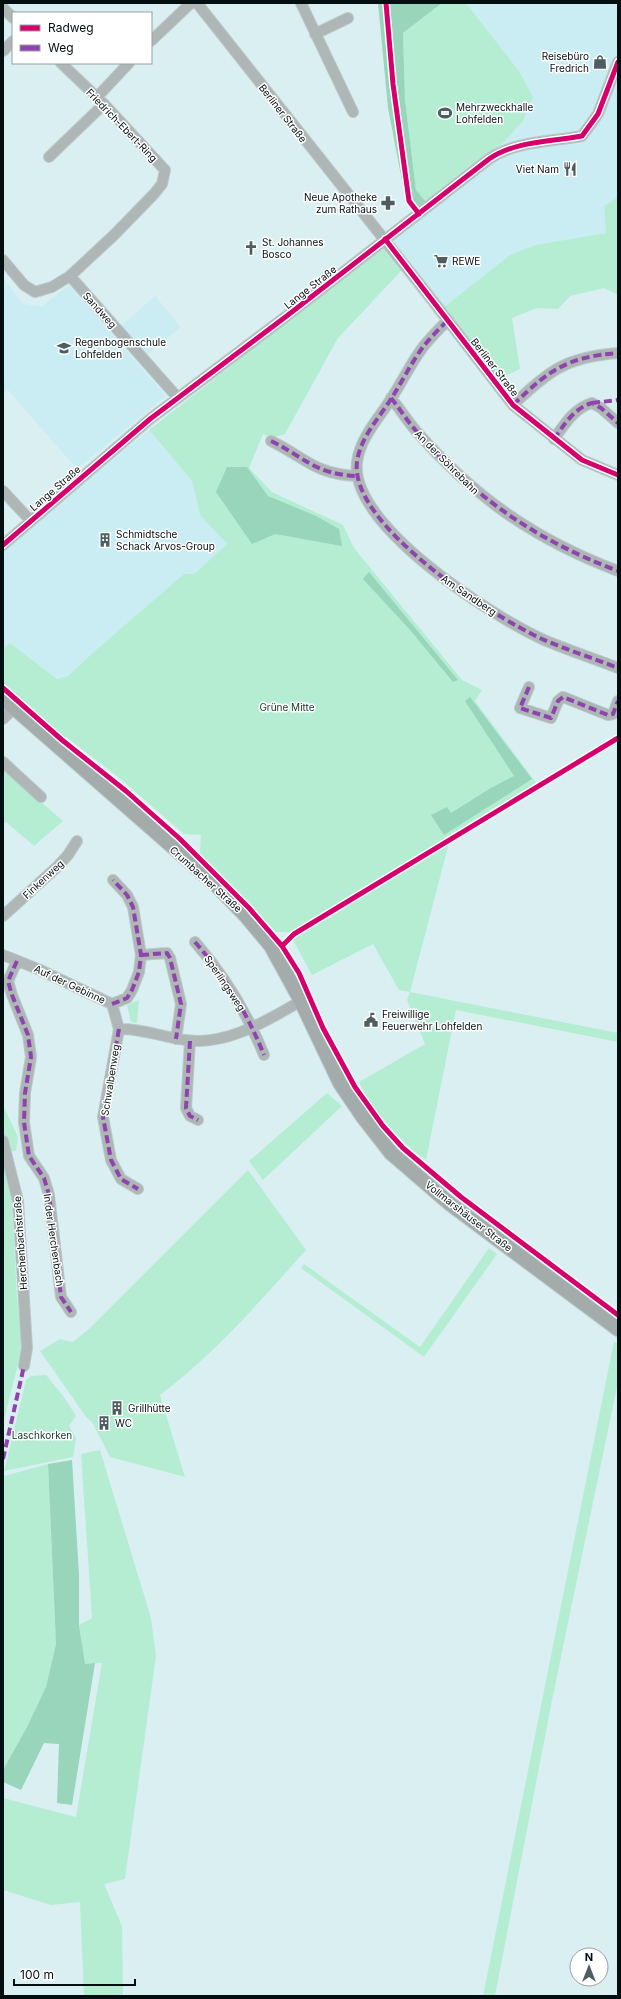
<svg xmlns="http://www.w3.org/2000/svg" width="621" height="1999" viewBox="0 0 621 1999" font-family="Inter,sans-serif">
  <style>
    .built { fill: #caedf4 }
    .green { fill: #b5edd3 }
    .forest { fill: #98d5ba }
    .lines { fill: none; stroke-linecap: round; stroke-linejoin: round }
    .street-casing { stroke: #bac9cc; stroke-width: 12 }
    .secondary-casing { stroke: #bac9cc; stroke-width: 16 }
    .street { stroke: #aeb6b6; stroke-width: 10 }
    .secondary { stroke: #a3abab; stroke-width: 14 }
    .quiet { stroke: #8e44ad; stroke-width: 4; stroke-dasharray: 8 4; stroke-linecap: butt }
    .cycleway-casing { stroke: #fff; stroke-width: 8 }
    .cycleway { stroke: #d6006c; stroke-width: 5 }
    .labels { text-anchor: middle; stroke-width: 3; stroke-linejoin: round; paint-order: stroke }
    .poi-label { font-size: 10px; fill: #030e10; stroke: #fff; text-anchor: start }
    .street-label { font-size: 10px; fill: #030e10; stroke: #fff }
    .park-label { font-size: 10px; fill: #103824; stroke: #fff }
  </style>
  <rect width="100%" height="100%" fill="#daeff2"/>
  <path class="built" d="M466,3H618V197L604,206L606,233L535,245L510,255L444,307L386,232L426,202L519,71Z
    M3,278L23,304L41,307L69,285L166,396L77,469L8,390L3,393Z
    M155,296L181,327L146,356L121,326Z
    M149,430L192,481L200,515L227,544L194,574H184L97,649L68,676L57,679L10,643L3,649V552L76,488Z"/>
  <path class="green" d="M442,3H466L519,71L533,97L523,121L504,142L426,202L416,190L405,100L403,33Z
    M618,197V295L604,288L570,296L558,309L537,308L512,318L520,369L499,379L444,307L510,255L535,245L606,233L604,206Z
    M384,246L403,269L338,338L285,434L272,438L263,434L249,468L272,492L343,525L354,548L462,680L482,690L475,701L537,784L618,735V743L449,843L410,992L618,1033V1042L456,1010L426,1160C400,1142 372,1110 359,1082L425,1044L407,1000L410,992L399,990L373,944L312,975L293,940V932H276L200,854L201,835L184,834L117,776L66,737H63L3,685V649L10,643L57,679L68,676L97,649L184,574H194L227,544L200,515L192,481L149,430Z
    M3,769L63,821L34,846L6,822L3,824Z
    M139,1000L137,1023L131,1022L127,1005Z
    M327,1093L342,1106L263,1180L249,1161Z
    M3,1105L18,1137L16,1151L3,1152Z
    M3,1157L11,1187L17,1297L23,1345L3,1423Z
    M248,1170L306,1250C261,1300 215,1354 160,1395L185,1477L110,1457L92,1422L86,1417L40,1351L60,1339L73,1342L90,1328Z
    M489,1248L497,1254L424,1357L301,1268L304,1264L420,1347Z
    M614,1341L618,1344V1382L552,1700L495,1996H483Z
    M46,1375L64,1397L76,1416L69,1426L76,1438L73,1457L4,1471L26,1380L31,1376Z
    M100,1450L151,1618L156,1656L125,1879L104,1884L122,1926L123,1996H84L80,1902L51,1905L3,1890V1798L76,1817L102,1663L85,1664L79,1625L92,1618L81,1454Z
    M48,1464L56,1644L46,1687L27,1727L3,1770L4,1476Z"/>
  <path class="forest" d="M378,3H442L403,33L405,100L416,190L426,202L414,210L406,199L404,191L388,108Z
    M227,467H247L268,496L316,516L339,529L342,546L275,534L252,544L216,492Z
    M369,572L458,680L453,682L411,631L363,579Z
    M470,697L532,779L444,835L431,815L447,807L451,813L491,788L514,776L465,701Z
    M72,1460L79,1575V1625L85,1664L95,1663L72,1805L57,1803L59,1744L44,1743L21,1790L3,1782V1770L27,1727L46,1687L56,1644L48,1464Z"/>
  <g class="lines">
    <defs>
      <path id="street" d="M197,3L429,296L513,405L582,460L618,475
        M301,3L353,112
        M3,8L13,18
        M315,34L348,18
        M151,41L191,3
        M3,51L13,41
        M97,97L129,63
        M49,157L104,104
        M3,260L24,285L35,292L52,287L70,276L114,235L154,194L162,184L165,170L104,104L61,63
        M70,276L178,398
        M447,321C439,329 430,338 423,347C411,363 402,382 391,399C379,418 360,438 357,462C349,525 492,616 542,639C567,650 593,658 618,668
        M391,398C400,409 408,422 417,432C475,498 536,540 618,571
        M513,405C549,370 567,357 618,353
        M554,439C564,425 574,408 592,403L601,408L618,423
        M271,441C306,458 314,474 357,476
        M3,491L31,521
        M3,545L150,419L288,315L489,159C515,141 550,142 582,136L598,114L618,62
        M529,687L520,708L551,718L558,701L563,697L608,715L613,714L618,701
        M3,719L14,708
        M3,762L41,797
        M3,916L57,867L68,855L77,841
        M195,942C225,976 247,1013 264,1055
        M3,955L38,969L112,1004L119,1029
        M141,955L167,953L170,958L181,1004L176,1039
        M17,961L8,981L12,995L28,1035L31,1057L25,1093L24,1122L29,1156L44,1178L49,1195L61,1297L71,1312
        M112,1004L127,998L132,990L139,972L141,955L133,907L127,895L113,880
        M119,1029C141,1028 162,1037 185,1040C227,1046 266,1021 301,1001
        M119,1029L103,1117L111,1160L121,1179L138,1189
        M190,1041L186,1108L190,1116L198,1120
        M3,1141L18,1201L27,1348L24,1366"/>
      <path id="secondary" d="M3,698L214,883L246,916L271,946L301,1001L340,1083L363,1117L391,1153L449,1203L618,1329"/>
    </defs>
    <use href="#street" class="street-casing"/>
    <use href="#secondary" class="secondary-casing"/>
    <use href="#street" class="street"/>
    <use href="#secondary" class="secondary"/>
    <path class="quiet" d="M447,321C439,329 430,338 423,347C411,363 402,382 391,399C379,418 360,438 357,462C349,525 492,616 542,639C567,650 593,658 618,668
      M391,398C400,409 408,422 417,432C475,498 536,540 618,571
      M592,403L618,400
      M513,405C549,370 567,357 618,353
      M554,439C564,425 574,408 592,403L601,408L618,423
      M271,441C306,458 314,474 357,476
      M529,687L520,708L551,718L558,701L563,697L608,715L613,714L618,701
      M195,942C225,976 247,1013 264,1055
      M141,955L167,953L170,958L181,1004L176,1039
      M17,961L8,981L12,995L28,1035L31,1057L25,1093L24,1122L29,1156L44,1178L49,1195L61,1297L71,1312
      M112,1004L127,998L132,990L139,972L141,955L133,907L127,895L113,880
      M119,1029L103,1117L111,1160L121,1179L138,1189
      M190,1041L186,1108L190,1116L198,1120
      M3,1459L24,1366"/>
    <defs>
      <path id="cycleway" d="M386,3L393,84L409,201L419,214
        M385,239L513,405L582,460L618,475
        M3,545L150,419L288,315L489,159C515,141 550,142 582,136L598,114L618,62
        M3,688L62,740L126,791L179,838L249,908L282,946L299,973L323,1028L355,1087L383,1126L403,1148L461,1197L618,1315
        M282,946L294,934L618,738"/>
    </defs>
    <use href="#cycleway" class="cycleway-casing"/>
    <use href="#cycleway" class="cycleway"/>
  </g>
  <defs>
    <symbol id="shop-bare" viewBox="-9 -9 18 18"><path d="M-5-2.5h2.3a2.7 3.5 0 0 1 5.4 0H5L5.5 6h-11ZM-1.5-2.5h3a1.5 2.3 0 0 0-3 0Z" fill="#4e5d5f" stroke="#fff" stroke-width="2.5" paint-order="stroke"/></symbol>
    <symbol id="stadium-bare" viewBox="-9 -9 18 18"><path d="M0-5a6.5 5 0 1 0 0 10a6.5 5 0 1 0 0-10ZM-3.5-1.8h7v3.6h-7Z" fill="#4e5d5f" stroke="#fff" stroke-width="2.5" paint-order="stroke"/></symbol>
    <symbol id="restaurant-bare" viewBox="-9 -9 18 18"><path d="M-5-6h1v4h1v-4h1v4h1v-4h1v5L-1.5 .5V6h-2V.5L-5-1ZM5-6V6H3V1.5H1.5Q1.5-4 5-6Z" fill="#4e5d5f" stroke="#fff" stroke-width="2.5" paint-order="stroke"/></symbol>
    <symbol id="pharmacy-bare" viewBox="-9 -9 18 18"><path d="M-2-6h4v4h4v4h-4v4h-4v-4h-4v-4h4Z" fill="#4e5d5f" stroke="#fff" stroke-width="2.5" paint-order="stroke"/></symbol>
    <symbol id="church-bare" viewBox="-9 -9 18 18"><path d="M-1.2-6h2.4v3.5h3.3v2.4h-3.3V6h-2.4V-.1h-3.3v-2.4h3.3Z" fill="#4e5d5f" stroke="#fff" stroke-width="2.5" paint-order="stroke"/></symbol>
    <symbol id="supermarket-bare" viewBox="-9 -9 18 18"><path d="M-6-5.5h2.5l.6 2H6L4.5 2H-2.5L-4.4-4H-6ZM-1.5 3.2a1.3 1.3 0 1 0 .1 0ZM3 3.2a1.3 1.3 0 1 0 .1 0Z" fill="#4e5d5f" stroke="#fff" stroke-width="2.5" paint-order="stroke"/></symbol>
    <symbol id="school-bare" viewBox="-9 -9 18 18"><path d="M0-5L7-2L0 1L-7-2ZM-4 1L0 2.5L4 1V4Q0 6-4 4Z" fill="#4e5d5f" stroke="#fff" stroke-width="2.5" paint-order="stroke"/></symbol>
    <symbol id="building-bare" viewBox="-9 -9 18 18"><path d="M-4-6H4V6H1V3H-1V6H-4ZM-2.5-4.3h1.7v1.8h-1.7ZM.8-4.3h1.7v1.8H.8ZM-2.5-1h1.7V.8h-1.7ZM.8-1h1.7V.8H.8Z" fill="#4e5d5f" stroke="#fff" stroke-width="2.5" paint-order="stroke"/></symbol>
    <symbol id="civic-bare" viewBox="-9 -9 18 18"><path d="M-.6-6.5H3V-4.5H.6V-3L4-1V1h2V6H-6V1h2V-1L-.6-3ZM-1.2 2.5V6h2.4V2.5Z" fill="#4e5d5f" stroke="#fff" stroke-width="2.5" paint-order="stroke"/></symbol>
  </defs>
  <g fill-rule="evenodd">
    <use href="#shop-bare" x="590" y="52" width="20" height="20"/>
    <use href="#stadium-bare" x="435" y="103" width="20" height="20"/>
    <use href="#restaurant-bare" x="560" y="159" width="20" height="20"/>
    <use href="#pharmacy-bare" x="378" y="193" width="20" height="20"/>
    <use href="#church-bare" x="241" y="238" width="20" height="20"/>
    <use href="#supermarket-bare" x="431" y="251" width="20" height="20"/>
    <use href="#school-bare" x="54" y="338" width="20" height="20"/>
    <use href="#building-bare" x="95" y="530" width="20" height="20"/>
    <use href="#civic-bare" x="361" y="1010" width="20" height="20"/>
    <use href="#building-bare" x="107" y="1398" width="20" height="20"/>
    <use href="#building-bare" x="94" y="1413" width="20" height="20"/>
  </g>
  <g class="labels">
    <g class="poi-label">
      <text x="589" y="60" text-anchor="end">Reisebüro<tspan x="589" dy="12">Fredrich</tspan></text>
      <text x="456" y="111">Mehrzweckhalle<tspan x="456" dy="12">Lohfelden</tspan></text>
      <text x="559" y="173" text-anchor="end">Viet Nam</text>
      <text x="377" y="201" text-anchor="end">Neue Apotheke<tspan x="377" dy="12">zum Rathaus</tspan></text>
      <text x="262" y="246">St. Johannes<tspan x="262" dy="12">Bosco</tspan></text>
      <text x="452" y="265">REWE</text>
      <text x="75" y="346">Regenbogenschule<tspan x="75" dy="12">Lohfelden</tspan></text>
      <text x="116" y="538">Schmidtsche<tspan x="116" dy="12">Schack Arvos-Group</tspan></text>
      <text x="382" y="1018">Freiwillige<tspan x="382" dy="12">Feuerwehr Lohfelden</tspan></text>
      <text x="128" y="1412">Grillhütte</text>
      <text x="115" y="1427">WC</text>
    </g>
    <g class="street-label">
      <text transform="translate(283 113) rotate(52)" y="4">Berliner Straße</text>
      <text transform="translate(122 125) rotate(46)" y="4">Friedrich-Ebert-Ring</text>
      <text transform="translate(310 287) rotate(-38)" y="4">Lange Straße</text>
      <text transform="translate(100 310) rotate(48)" y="4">Sandweg</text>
      <text transform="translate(495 367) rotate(52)" y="4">Berliner Straße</text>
      <text transform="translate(447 462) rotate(45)" y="4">An der Söhrebahn</text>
      <text transform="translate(55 488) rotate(-41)" y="4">Lange Straße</text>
      <text transform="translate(469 595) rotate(34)" y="4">Am Sandberg</text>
      <text transform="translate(43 879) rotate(-43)" y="4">Finkenweg</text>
      <text transform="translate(206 879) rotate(42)" y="4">Crumbacher Straße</text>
      <text transform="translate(225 983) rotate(56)" y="4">Sperlingsweg</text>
      <text transform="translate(70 984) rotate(25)" y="4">Auf der Gebinne</text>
      <text transform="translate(110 1080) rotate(-81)" y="4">Schwalbenweg</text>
      <text transform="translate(469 1216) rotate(38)" y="4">Vollmarshäuser Straße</text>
      <text transform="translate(54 1240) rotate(82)" y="4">In der Herchenbach</text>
      <text transform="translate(20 1243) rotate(-94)" y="4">Herchenbachstraße</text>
    </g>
    <g class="park-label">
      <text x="287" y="711">Grüne Mitte</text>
      <text x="42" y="1439">Laschkorken</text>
    </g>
  </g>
  <rect width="621" height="1999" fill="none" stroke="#030e10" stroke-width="8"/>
  <rect x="12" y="12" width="140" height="52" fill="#ffffff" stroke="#9a9f9f"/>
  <rect x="20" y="25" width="20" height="6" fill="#d6006c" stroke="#9a9f9f"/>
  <text x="48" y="32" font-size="12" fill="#030e10">Radweg</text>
  <rect x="20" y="45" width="20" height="6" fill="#8e44ad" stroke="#9a9f9f"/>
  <text x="48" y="52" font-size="12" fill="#030e10">Weg</text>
  <g transform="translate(589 1967)"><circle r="19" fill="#ffffff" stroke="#9a9f9f"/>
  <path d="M0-3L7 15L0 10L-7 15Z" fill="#4e5d5f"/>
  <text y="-6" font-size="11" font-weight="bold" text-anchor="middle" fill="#030e10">N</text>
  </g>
  <path d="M14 1979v6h121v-6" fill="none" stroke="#030e10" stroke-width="2"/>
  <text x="20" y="1979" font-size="12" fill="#030e10" stroke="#ffffff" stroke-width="3" paint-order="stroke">100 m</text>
</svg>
